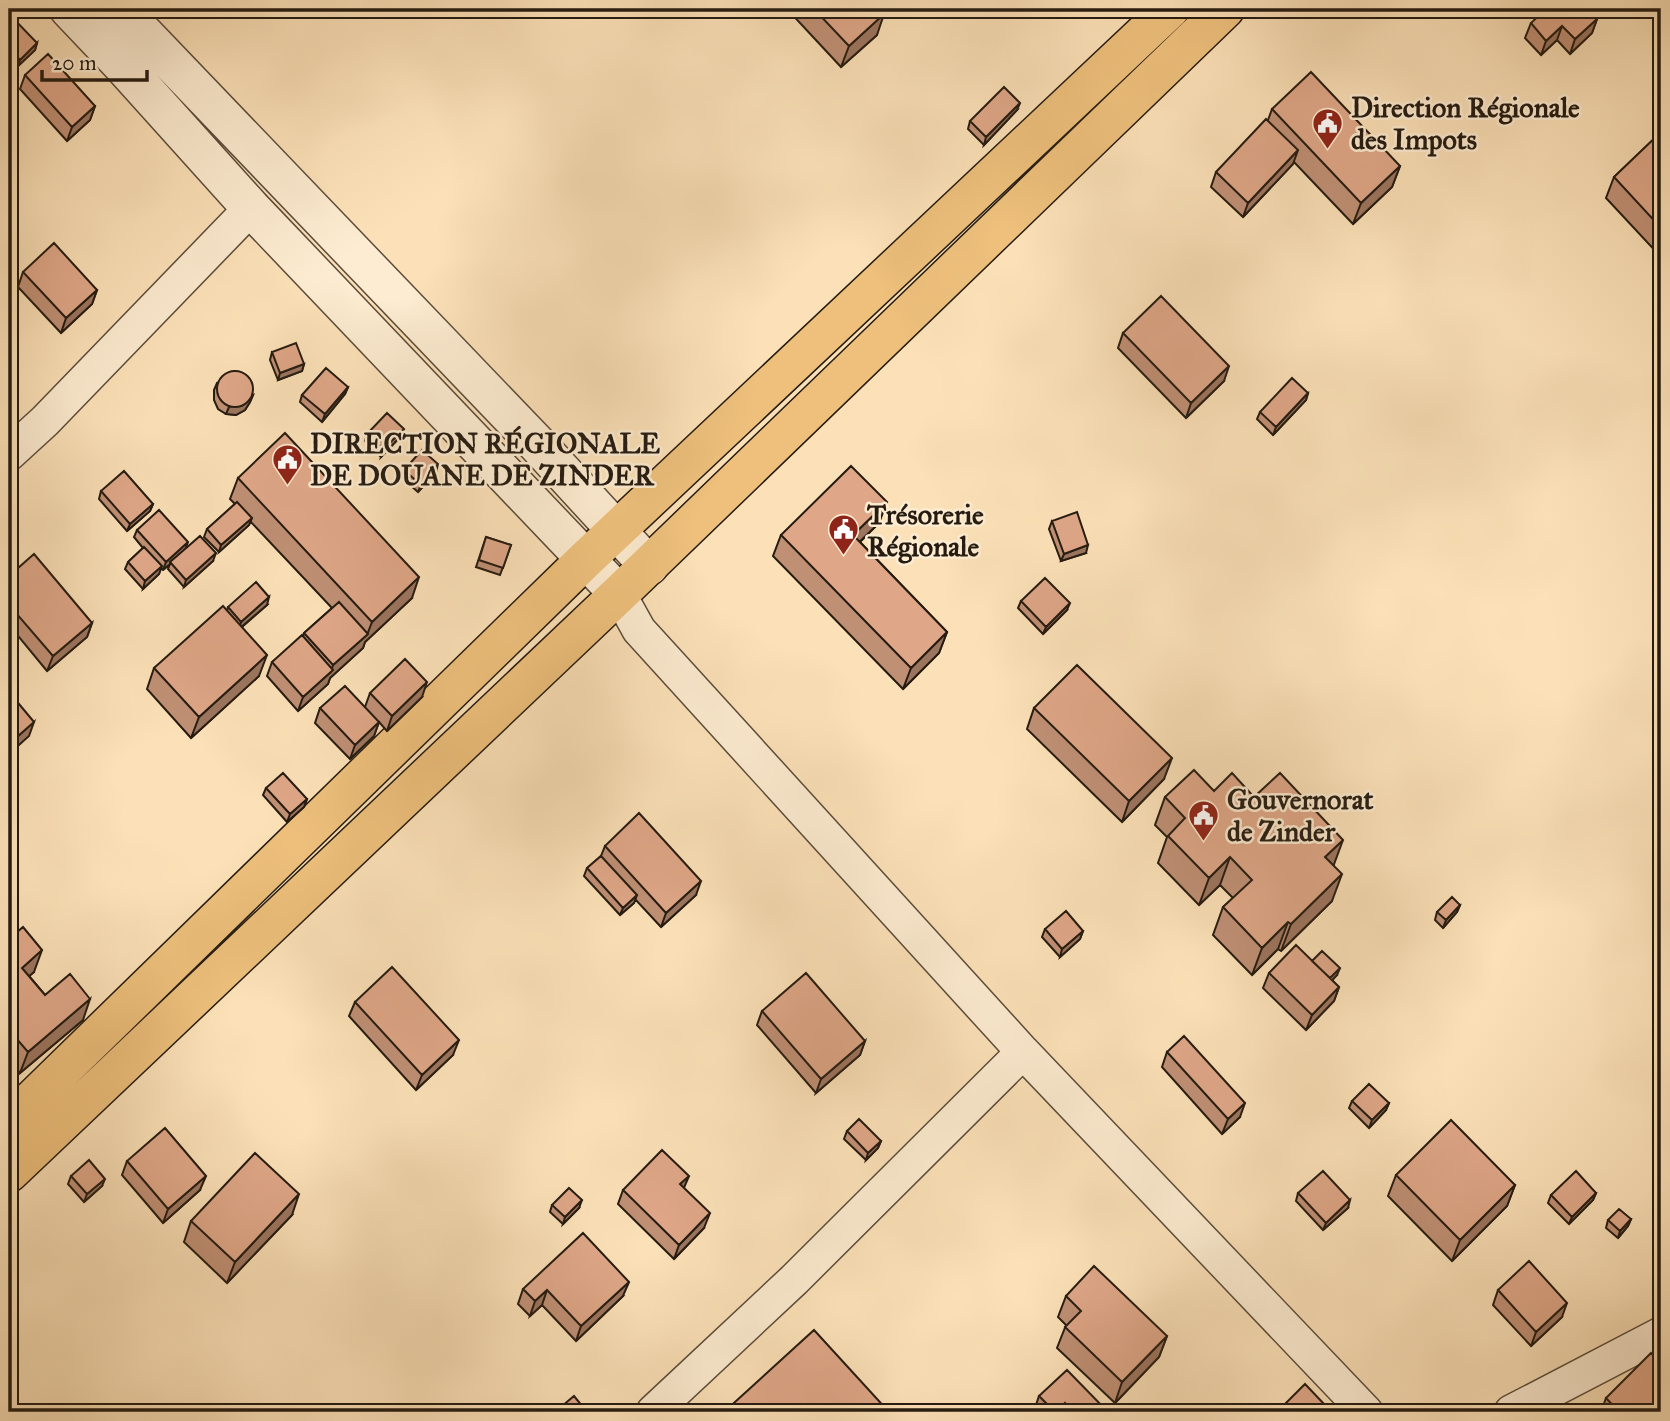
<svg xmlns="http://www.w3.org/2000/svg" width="1670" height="1421" viewBox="0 0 1670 1421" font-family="'IM FELL Great Primer',serif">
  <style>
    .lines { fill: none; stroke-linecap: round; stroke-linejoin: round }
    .minor-casing { stroke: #5b4c3b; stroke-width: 36 }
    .tertiary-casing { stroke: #5b4c3b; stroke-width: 41 }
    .trunk-casing { stroke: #251b11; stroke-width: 41 }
    .minor { stroke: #fdecd1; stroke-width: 33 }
    .tertiary { stroke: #fdecd1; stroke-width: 38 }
    .trunk { stroke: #eec07c; stroke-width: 38 }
    .wall { fill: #c09075; stroke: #251b11; stroke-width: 2 }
    .shaded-wall { fill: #9c755f; stroke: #251b11; stroke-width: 2 }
    .building { fill: #dfa788; stroke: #251b11; stroke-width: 2 }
    .labels { text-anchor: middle; stroke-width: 5; stroke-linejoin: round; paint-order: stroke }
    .poi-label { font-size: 28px; font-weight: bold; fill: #251b11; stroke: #fdecd1; text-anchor: start }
  </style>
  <rect width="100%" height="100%" fill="#fce1b8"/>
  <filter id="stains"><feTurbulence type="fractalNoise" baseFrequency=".00286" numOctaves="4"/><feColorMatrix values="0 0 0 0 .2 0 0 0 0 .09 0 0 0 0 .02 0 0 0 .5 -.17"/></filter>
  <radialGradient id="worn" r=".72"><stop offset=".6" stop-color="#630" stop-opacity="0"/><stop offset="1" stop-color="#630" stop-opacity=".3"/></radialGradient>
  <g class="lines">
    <defs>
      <path id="minor" d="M9,454L45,421L251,208
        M619,594L639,630L1023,1052L1366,1412
        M653,1412L794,1280L1023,1052
        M1511,1412L1661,1334"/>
      <path id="tertiary" d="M69,9L125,68L251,208L619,594
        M120,9L538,445L649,566"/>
      <path id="trunk" d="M9,1122L586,559L1170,9
        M9,1173L619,594L1225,9"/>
    </defs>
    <use href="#minor" class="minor-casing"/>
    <use href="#tertiary" class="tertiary-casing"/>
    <use href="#trunk" class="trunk-casing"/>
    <use href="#minor" class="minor"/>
    <use href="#tertiary" class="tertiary"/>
    <use href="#trunk" class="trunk"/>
  </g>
  <path class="wall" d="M787,9H880L877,35L841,67Z
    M9,17L37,43L35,50L17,67L9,58Z
    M1597,19L1592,33L1570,54L1557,40L1541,55L1525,38L1531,23Z
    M25,75L95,106L90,120L67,141L20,89Z
    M1272,109L1400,166L1392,187L1353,224L1294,162L1293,164L1243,217L1211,187L1216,172L1268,120Z
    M1017,110L984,145L968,129L970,121Z
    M1661,132V257L1606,198L1614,177Z
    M23,272L97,290L92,304L61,333L18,287Z
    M1123,333L1224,381L1186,418L1118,348Z
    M272,352L304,364L302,371L278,380L270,360Z
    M217,383L253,395L250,402L245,410L236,415L226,414L218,409L214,400V390Z
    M348,387L345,394L322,422L300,402L302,395Z
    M1308,393L1306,400L1273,435L1257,419L1260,412Z
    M367,434L401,436L381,457L365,441Z
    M404,470L436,472L418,492L401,477Z
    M238,478L412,598L365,642L363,648L330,678L328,684L298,711L267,676L272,662L303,637L304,633L332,608L250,521L249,525L219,552L204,537L207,529L235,504L230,499Z
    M101,491L153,504L150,511L127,531L99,499Z
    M1052,521L1086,553L1061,561L1049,529Z
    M879,523L860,542L947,632L939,653L903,689L773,556L781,535Z
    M137,530L186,548L213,561L184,587L168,569L170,564L163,570L161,568L159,574L143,589L125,569L128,562L143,548L134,537Z
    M486,537L511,545L500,575L476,567Z
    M9,576L92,623L87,637L47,671L9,625Z
    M1021,601L1067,610L1043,634L1018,608Z
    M267,605L242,627L259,676L191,738L147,689L154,668L227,611L228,607Z
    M370,693L422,697L387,731L379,722L374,736L350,759L315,723L320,708L365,707Z
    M1034,708L1164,779L1122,822L1027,729Z
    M266,788L307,799L304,807L287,822L263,795Z
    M1214,791L1254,797L1334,865L1332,901L1281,951L1278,949L1252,975L1213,935L1223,907L1233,898L1220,885L1199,905L1158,863L1167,837L1155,825L1165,797Z
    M605,846L696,895L661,927L635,899L634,903L620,915L584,876L587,868L601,856Z
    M1460,905L1457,912L1443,928L1435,920L1437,912Z
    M1045,929L1083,931L1080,939L1060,957L1042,937Z
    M9,939L34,972L29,976L45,995L83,1020L20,1073L9,1060Z
    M1312,961L1337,975L1332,980L1339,987L1334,1001L1306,1030L1263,988L1269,973Z
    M355,1002L453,1055L416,1090L349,1016Z
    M762,1011L865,1041L860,1055L816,1093L757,1025Z
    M1167,1052L1240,1117L1222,1134L1162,1067Z
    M1352,1101L1389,1103L1386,1110L1369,1128L1349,1108Z
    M847,1131L881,1141L878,1148L866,1160L844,1139Z
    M127,1161L200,1190L163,1223L122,1175Z
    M1396,1175L1515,1185L1507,1206L1452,1261L1388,1196Z
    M71,1176L102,1186L84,1202L68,1184Z
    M623,1190L704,1228L674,1259L618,1204Z
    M1298,1193L1348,1208L1323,1230L1296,1201Z
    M1596,1193L1593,1200L1569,1224L1548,1203L1551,1195Z
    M552,1205L579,1208L563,1224L550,1212Z
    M292,1215L227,1283L184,1242L191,1221Z
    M1631,1219L1628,1226L1618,1238L1606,1228L1608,1220Z
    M523,1289L623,1296L576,1341L542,1305L530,1316L518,1304Z
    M1498,1290L1562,1317L1531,1346L1493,1305Z
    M1066,1296L1167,1336L1159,1357L1115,1403L1057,1348L1066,1325L1058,1317Z
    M1039,1396L1108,1412H1035L1034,1411Z
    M1606,1398L1661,1412H1601Z"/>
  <path class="shaded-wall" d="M884,14L877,35L841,67L849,46Z
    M1597,19L1592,33L1570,54L1575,39Z
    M1562,26L1557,40L1541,55L1546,41Z
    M37,43L35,50L17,67L20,60Z
    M1020,103L1017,110L984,145L986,137Z
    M95,106L90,120L67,141L72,127Z
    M1298,150L1293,164L1243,217L1248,203Z
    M1400,166L1392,187L1353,224L1361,203Z
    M97,290L92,304L61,333L66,318Z
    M304,364L302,371L278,380L280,373Z
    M1229,366L1224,381L1186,418L1191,403Z
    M348,387L345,394L322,422L325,414Z
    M1308,393L1306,400L1273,435L1276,427Z
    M253,395L250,402L245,410L236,415L226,414L229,407Z
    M404,429L401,436L381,457L383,449Z
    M438,464L436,472L418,492L421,485Z
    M887,502L879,523L845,556L853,535Z
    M153,504L150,511L127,531L130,524Z
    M252,518L249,525L219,552L221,545Z
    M188,542L185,550L170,562V564L163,570L166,562Z
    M1088,545L1086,553L1061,561L1064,554Z
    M216,553L213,561L184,587L186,580Z
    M162,566L159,574L143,589L145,581Z
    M419,577L412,598L365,642L363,648L330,678L328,684L298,711L303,697L331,672L333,665L367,635L372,622Z
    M269,597L267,605L239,629L241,622Z
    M1070,603L1067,610L1043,634L1046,627Z
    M92,623L87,637L47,671L53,656Z
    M947,632L939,653L903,689L911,668Z
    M267,655L259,676L191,738L199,717Z
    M427,682L422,697L387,731L392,716Z
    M34,722L29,736L9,754V744Z
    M379,722L374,736L350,759L355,745Z
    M1172,758L1164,779L1122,822L1129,801Z
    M307,799L304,807L287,822L290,814Z
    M1343,840L1333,867L1325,857Z
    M1230,857L1220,885L1199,905L1209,878Z
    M1342,874L1332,901L1281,951L1291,924Z
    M701,881L696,895L661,927L666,913Z
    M637,895L634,903L620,915L623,908Z
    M1460,905L1457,912L1443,928L1446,920Z
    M1288,922L1278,949L1252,975L1262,948Z
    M1083,931L1080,939L1060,957L1062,949Z
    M42,950L34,972L14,989L22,968Z
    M1340,968L1337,975L1326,987L1328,980Z
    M1339,987L1334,1001L1306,1030L1312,1015Z
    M90,999L83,1020L20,1073L28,1052Z
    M459,1040L453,1055L416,1090L422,1075Z
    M865,1041L860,1055L816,1093L821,1079Z
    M1245,1103L1240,1117L1222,1134L1228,1119Z
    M1389,1103L1386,1110L1369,1128L1372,1120Z
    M881,1141L878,1148L866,1160L868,1153Z
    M206,1176L200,1190L163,1223L168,1209Z
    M689,1176L683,1190L680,1184Z
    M105,1179L102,1186L84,1202L87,1194Z
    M1515,1185L1507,1206L1452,1261L1460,1240Z
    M1596,1193L1593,1200L1569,1224L1572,1217Z
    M299,1194L292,1215L227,1283L235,1262Z
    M582,1200L579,1208L563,1224L565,1217Z
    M1350,1200L1348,1208L1323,1230L1326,1223Z
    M710,1213L704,1228L674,1259L679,1245Z
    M1631,1219L1628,1226L1618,1238L1620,1231Z
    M629,1282L623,1296L576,1341L581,1326Z
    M547,1290L542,1305L530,1316L535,1301Z
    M1567,1303L1562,1317L1531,1346L1536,1332Z
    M1167,1336L1159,1357L1115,1403L1122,1382Z
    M1065,1403L1061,1412H1056Z"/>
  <path class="building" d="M814,9H880L884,14L849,46Z
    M1546,9H1587L1597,19L1575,39L1562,26L1546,41L1531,23Z
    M11,16L37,43L20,60L9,48V17Z
    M48,54L95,106L72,127L25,75Z
    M1311,72L1400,166L1361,203L1272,109Z
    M1004,87L1020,103L986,137L970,121Z
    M1266,119L1298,150L1248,203L1216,172Z
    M1661,132V228L1614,177Z
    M54,243L97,290L66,318L23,272Z
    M1161,296L1229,366L1191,403L1123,333Z
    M296,343L304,364L280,373L272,352Z
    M326,368L348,387L325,414L302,395Z
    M217 389a18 18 0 1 1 36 0a18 18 0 1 1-36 0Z
    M1292,378L1308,393L1276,427L1260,412Z
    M387,413L404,429L383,449L367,434Z
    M285,433L419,577L372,622L238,478Z
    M422,450L438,464L421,485L404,470Z
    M851,466L887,502L853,535L947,632L911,668L781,535Z
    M124,471L153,504L130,524L101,491Z
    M237,502L252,518L221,545L207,529Z
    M159,510L188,542L166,562L137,530Z
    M1077,512L1088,545L1064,554L1052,521Z
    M200,536L216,553L186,580L170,562Z
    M486,537L511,545L503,568L479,560Z
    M144,547L162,566L145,581L128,562Z
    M34,554L92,623L53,656L9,605V576Z
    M1045,578L1070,603L1046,627L1021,601Z
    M256,582L269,597L241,622L228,607Z
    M339,602L368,634L333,665L304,633Z
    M223,606L267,655L199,717L154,668Z
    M302,635L333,670L303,697L272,662Z
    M405,659L427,682L392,716L370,693Z
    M1077,665L1172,758L1129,801L1034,708Z
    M345,686L379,722L355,745L320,708Z
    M9,692L34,722L9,744Z
    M1194,770L1214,791L1232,773L1254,797L1280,773L1343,840L1325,857L1342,874L1291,924L1288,922L1262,948L1223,907L1252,880L1230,857L1209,878L1168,836L1185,818L1165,797Z
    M283,773L307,799L290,814L266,788Z
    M639,813L701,881L666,913L605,846Z
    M601,856L637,895L623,908L587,868Z
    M1452,897L1460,905L1446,920L1437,912Z
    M1066,911L1083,931L1062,949L1045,929Z
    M23,927L42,950L22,968L45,995L70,974L90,999L28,1052L9,1030V939Z
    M1296,945L1339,987L1312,1015L1269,973Z
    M1322,951L1340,968L1330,978L1312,961Z
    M392,967L459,1040L422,1075L355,1002Z
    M806,973L865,1041L821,1079L762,1011Z
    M1184,1036L1245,1103L1228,1119L1167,1052Z
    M1369,1084L1389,1103L1372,1120L1352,1101Z
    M859,1119L881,1141L868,1153L847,1131Z
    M1451,1120L1515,1185L1460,1240L1396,1175Z
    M165,1128L206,1176L168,1209L127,1161Z
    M662,1150L689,1176L680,1184L710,1213L679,1245L623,1190Z
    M255,1153L299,1194L235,1262L191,1221Z
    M89,1160L105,1179L87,1194L71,1176Z
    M1323,1171L1350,1200L1326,1223L1298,1193Z
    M1576,1171L1596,1193L1572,1217L1551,1195Z
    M569,1188L582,1200L565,1217L552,1205Z
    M1619,1209L1631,1219L1620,1231L1608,1220Z
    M583,1233L629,1282L581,1326L547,1290L535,1301L523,1289Z
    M1529,1261L1567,1303L1536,1332L1498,1290Z
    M1094,1266L1167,1336L1122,1382L1065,1327L1081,1311L1066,1296Z
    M814,1330L889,1412H724Z
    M1651,1353L1661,1363V1412H1619L1606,1398Z
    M1067,1370L1108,1412H1074L1065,1403L1055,1412L1039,1396Z
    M1305,1384L1325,1405L1318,1412H1277Z
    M574,1396L587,1412H555Z"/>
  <defs>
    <symbol id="civic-pin" viewBox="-11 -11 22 30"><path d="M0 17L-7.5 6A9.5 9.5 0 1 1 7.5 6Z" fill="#8f2418" stroke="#fdecd1"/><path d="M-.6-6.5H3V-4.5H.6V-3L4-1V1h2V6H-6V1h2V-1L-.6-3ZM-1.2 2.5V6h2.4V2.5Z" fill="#fff"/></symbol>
  </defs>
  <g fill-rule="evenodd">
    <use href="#civic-pin" x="1310" y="106" width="35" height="47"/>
    <use href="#civic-pin" x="270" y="442" width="35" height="47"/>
    <use href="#civic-pin" x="826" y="512" width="35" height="47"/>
    <use href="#civic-pin" x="1186" y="798" width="35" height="47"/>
  </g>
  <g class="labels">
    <g class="poi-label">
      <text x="1351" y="117">Direction Régionale<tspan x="1351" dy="32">des Impots</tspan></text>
      <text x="310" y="453">DIRECTION RÉGIONALE<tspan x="310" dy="32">DE DOUANE DE ZINDER</tspan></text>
      <text x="867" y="524">Trésorerie<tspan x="867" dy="32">Régionale</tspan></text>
      <text x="1227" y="809">Gouvernorat<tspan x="1227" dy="32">de Zinder</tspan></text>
    </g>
  </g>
  <rect width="1670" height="1421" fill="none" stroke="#fce1b8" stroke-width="35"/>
  <rect x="10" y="10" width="1649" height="1400" fill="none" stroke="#251b11" stroke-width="3.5"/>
  <rect x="18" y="18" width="1635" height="1386" fill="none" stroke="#251b11" stroke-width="2"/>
  <path d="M42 70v10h105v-10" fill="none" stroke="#251b11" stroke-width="3.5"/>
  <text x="52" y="70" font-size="21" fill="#251b11" stroke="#fdecd1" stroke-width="5" paint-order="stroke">20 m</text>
  <rect width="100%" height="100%" filter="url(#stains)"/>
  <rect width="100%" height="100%" fill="url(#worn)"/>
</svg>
